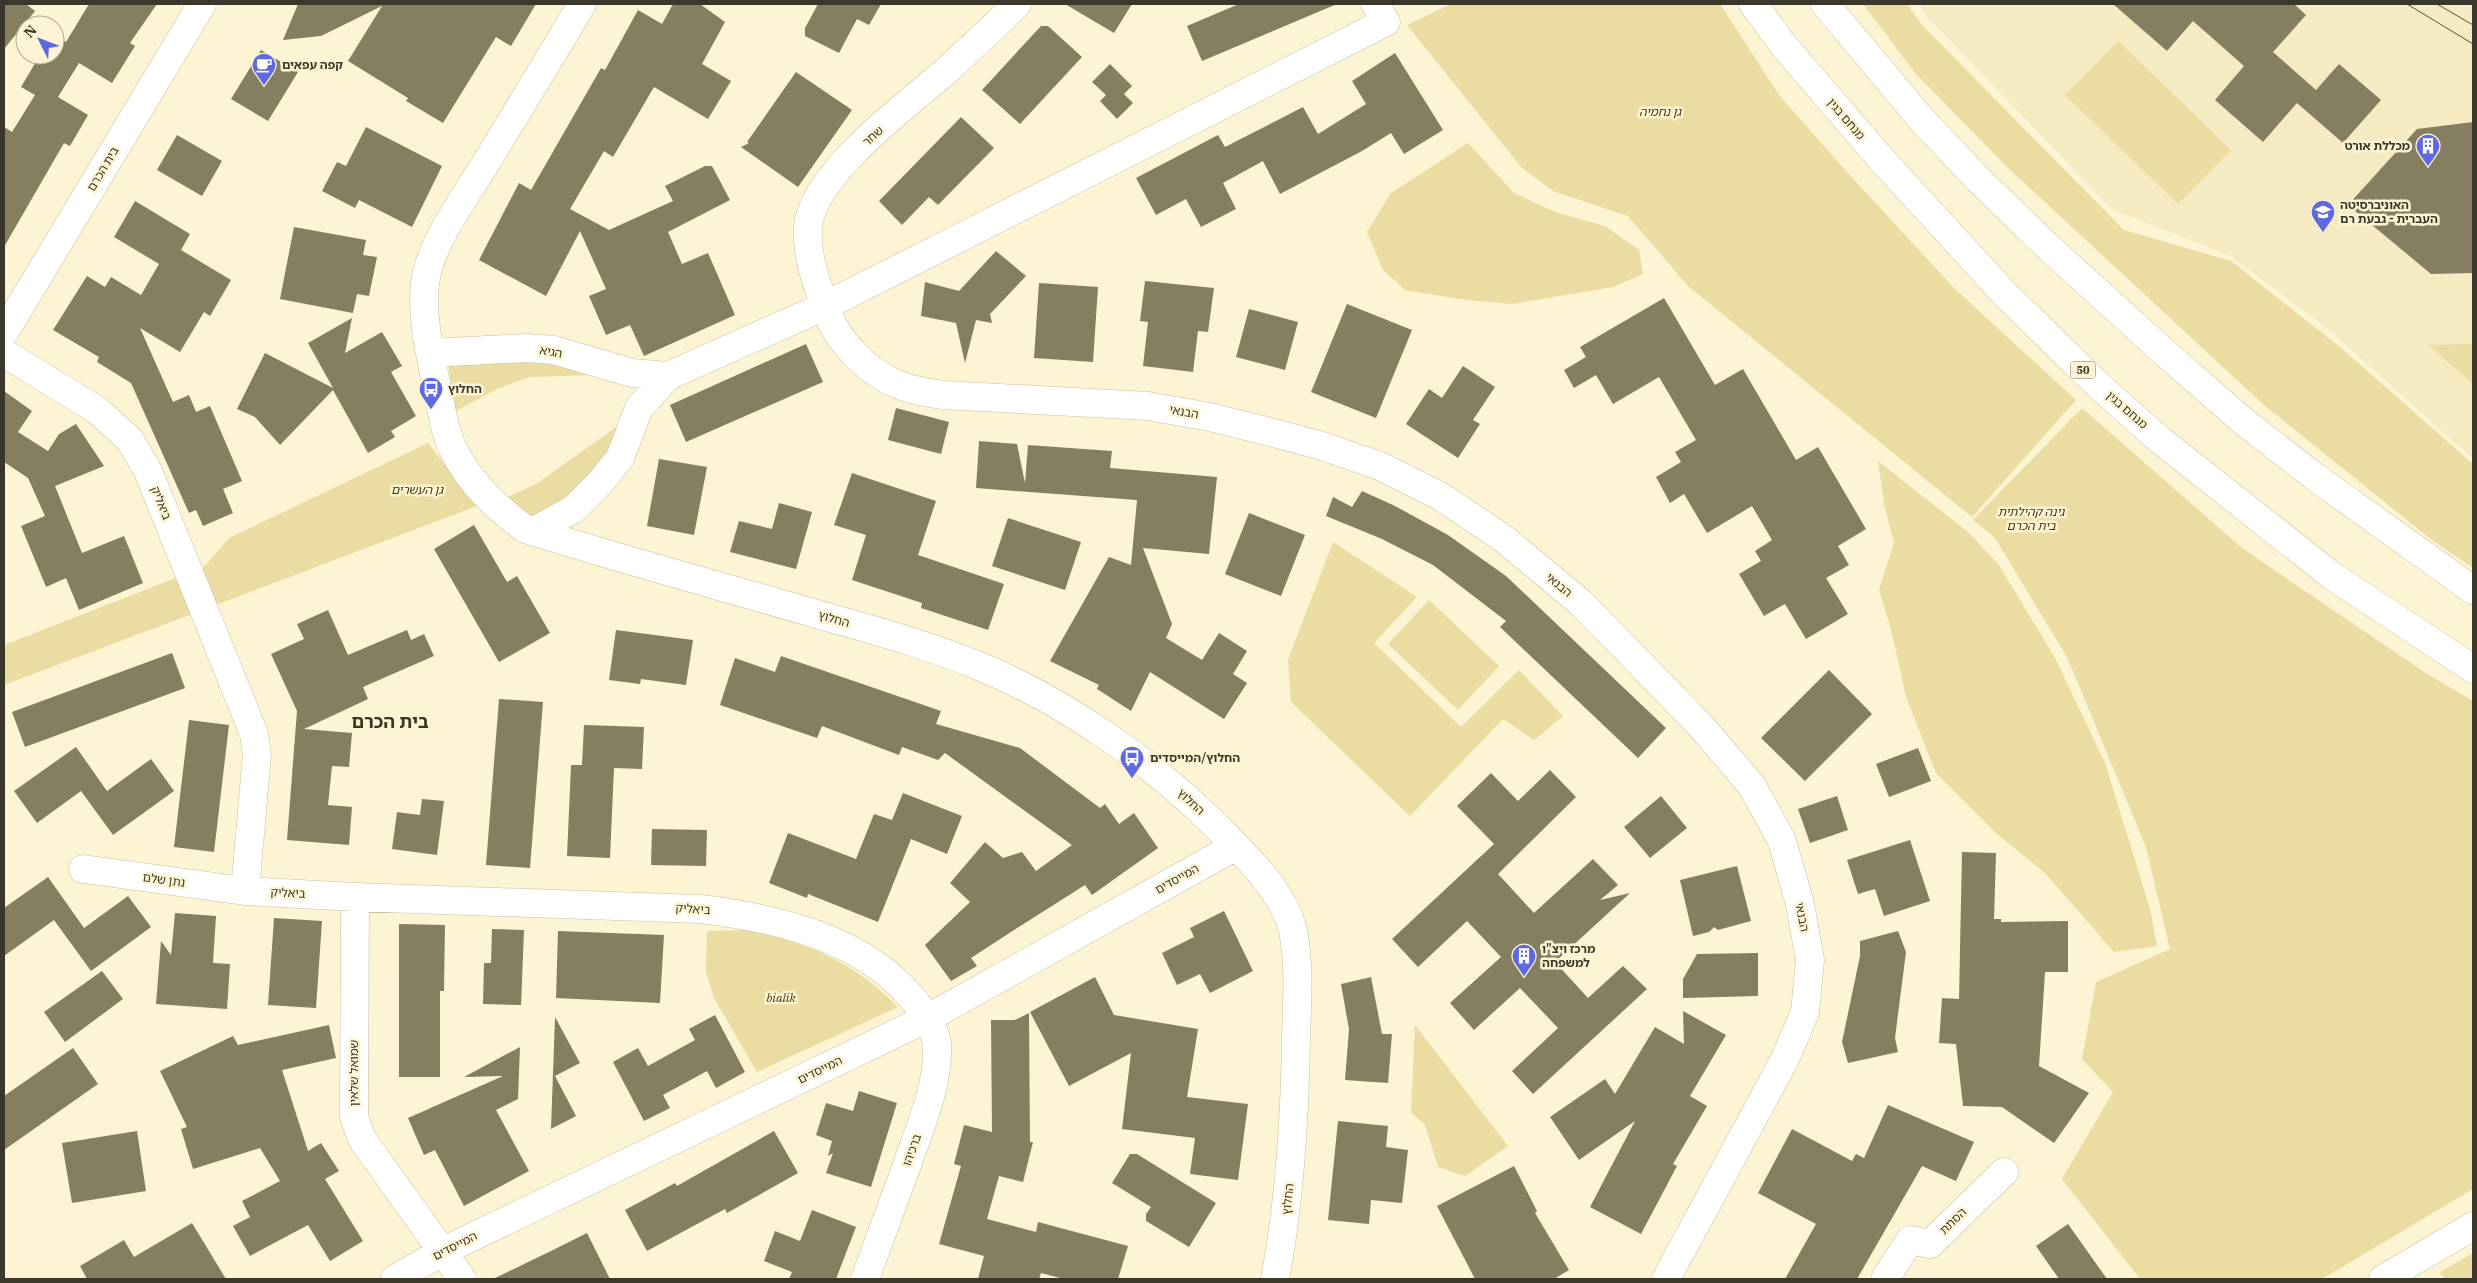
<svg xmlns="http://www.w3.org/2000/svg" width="2477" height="1283" viewBox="0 0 2477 1283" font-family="'IBM Plex Serif','Noto Sans Hebrew',serif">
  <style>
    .built { fill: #f5eac1 }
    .green { fill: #ebdca1 }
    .building { fill: #867e60 }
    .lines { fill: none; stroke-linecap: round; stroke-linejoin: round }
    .minor-casing { stroke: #c9c1a0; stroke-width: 29 }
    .highway-casing { stroke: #c9c1a0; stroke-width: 29 }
    .minor { stroke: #fff; stroke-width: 28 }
    .highway { stroke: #fff; stroke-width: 28 }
    .tram { stroke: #555141; stroke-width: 1 }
    .labels { text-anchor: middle; stroke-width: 5; stroke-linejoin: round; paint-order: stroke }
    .shield { fill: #fcf4d2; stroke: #75705c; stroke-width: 1 }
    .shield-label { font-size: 11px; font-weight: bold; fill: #3b372a }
    .poi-label { font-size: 12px; font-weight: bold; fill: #3b372a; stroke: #fcf4d2; text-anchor: start }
    .park-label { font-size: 12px; font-style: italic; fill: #42380f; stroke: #fcf4d2 }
    .street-label { font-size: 12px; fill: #3b372a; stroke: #fcf4d2 }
    .district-label { font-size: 18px; font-weight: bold; fill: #3b372a; stroke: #fcf4d2 }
  </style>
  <rect width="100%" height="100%" fill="#fcf4d2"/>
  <path class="built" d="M1919,4H2473V459L2327,328L2231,256L2113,210L1930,20Z"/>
  <path class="green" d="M1451,4H1720L1779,95L1846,171L1954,288L2076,400L1972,517L1688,286L1628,216L1553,191L1522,168L1407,25Z
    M1863,4H1907L1923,26L2124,230L2231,261L2340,347L2473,464V568L2432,540L2264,405L2006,166L1915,73Z
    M2118,41L2231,150L2178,204L2065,95Z
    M1468,143L1514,193L1555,212L1605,226L1639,250L1643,274L1613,287L1512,304L1466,300L1405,290L1383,270L1367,232L1391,193Z
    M2473,344V384L2428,345Z
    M552,360L595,375L530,377L499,388L454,412L448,362Z
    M2082,408L2242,548L2424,672L2473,701V1189L2322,1279H2140L2062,1179L2113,1092L2082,1059L2096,982L2170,949L2146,847L2067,657L1995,538L1973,520Z
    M622,423L606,461L589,485L533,519L505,498L536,484Z
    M428,443L477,506L4,685V645L204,567L229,538Z
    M1878,461L1968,532L1999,565L2055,658L2105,763L2150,909L2157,946L2114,952L2045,873L1997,834L1936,773L1906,697L1891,629L1879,590L1894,543L1884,504Z
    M1333,542L1417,597L1374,643L1461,727L1519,670L1563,716L1534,740L1503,719L1410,816L1291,702L1288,660Z
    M1429,600L1499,666L1458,710L1388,644Z
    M748,930C808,943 854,962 898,1007L757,1072L714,998L706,971L707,931Z
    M1415,1025L1508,1146L1465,1176L1438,1167L1425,1125L1411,1112Z
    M2473,1253V1279H2445L2440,1272Z"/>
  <path class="building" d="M4,4H26L35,11L4,49Z
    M89,4H157L130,43L135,46L112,83L79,63L58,97L88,115L70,146L64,143L4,247V127L12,132L35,95L21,87L40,55H55V35L66,42Z
    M298,4H536L511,46L496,37L443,123L406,101L408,98L348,61L382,6L321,36L283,40Z
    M673,4H700L725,22L702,64L731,81L708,119L654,87L613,157L604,151L570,209L609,230L673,201L665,186L705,166H712L730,200L668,232L682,264L708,253L735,315L644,356L630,325L606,335L589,296L606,289L580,231L546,296L479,260L519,183L531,190L601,68L605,70L638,10L662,24Z
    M818,4H881L869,25L857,19L839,53L805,36V28Z
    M1065,4H1132L1114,33Z
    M1239,4H1337L1202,61L1187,26Z
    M2113,4H2294L2306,15L2273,52L2316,90L2339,64L2381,100L2343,143L2297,103L2263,142L2215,100L2244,66L2193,21L2167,51Z
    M1041,26H1048L1082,57L1020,124L982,90Z
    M261,50L298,72L268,121L231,99Z
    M1395,53L1443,130L1404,154L1391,133L1362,151L1280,194L1263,161L1223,183L1236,209L1201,227L1186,199L1156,215L1136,178L1218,135L1225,147L1303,107L1318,134L1366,104L1352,81Z
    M1110,64L1132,86L1124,94L1133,103L1117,119L1100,101L1106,95L1092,82Z
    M796,72L852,110L798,187L741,147L749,143L747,142Z
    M961,117L994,148L938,205L929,197L902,225L879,201Z
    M2473,122V273L2431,274L2348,205L2417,129Z
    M366,127L442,166L412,227L359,200L355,208L322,191L337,162L346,166Z
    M177,135L222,161L202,196L157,170Z
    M135,201L190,234L181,250L231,280L210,316L204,312L180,352L140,328L173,402L189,395L196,412L210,406L242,481L223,489L233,513L203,526L196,510L189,513L131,383L97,362L99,357L53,330L87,276L105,287L111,277L141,295L159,264L114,237Z
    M294,227L366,240L363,255L377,257L369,296L357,294L353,313L280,299Z
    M996,251L1026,276L990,314L992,323L976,320L965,363L956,323L921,316L925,282L959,291Z
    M1145,281L1214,288L1208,332L1198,331L1193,372L1143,366L1148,322L1140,321Z
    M1039,283L1098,287L1093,362L1034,358Z
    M1664,298L1715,385L1743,369L1796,460L1818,447L1866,529L1838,546L1849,565L1826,578L1848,614L1806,639L1785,604L1764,616L1739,574L1761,561L1755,551L1772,540L1752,506L1707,533L1684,494L1670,503L1656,477L1681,462L1675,452L1696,440L1659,377L1613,404L1596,375L1574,388L1564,370L1586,357L1580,347Z
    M1347,304L1412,330L1376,418L1311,392Z
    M1249,309L1298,322L1285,370L1236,357Z
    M352,318L345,353L382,332L402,366L391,372L416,416L391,431L395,437L368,453L333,390L280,445L255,417L237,409L265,353L333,388L308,343Z
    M806,344L823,382L686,442L670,405Z
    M1463,366L1495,387L1473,420L1480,424L1458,458L1406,424L1429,389L1442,398Z
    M4,391L32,411L18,432L48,451L59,434L76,424L104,466L55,486L82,553L124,536L143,583L79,610L66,578L46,587L21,526L45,516L28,478L4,462Z
    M896,408L949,422L941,454L888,440Z
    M979,441L1017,444L1025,483L1028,445L1112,451L1110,468L1217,477L1209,554L1143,548L1172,624L1166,638L1202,660L1219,633L1247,651L1233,674L1247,683L1224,719L1150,672L1131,711L1097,689L1099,685L1050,661L1109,557L1131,565L1137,500L976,488Z
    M659,459L707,467L694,535L647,526Z
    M852,473L936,501L918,555L1004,584L988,630L921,608L922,603L852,580L866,535L834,525Z
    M1362,491L1395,506L1448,535L1506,576L1666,728L1638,758L1500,627L1506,621L1433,565L1382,539L1326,516L1333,497L1352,507Z
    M779,503L812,512L796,569L730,552L739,521L772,529Z
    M1249,513L1305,535L1281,596L1225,574Z
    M1008,518L1081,542L1065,590L992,566Z
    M474,525L507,582L517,576L550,633L499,662L434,549Z
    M328,610L348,655L407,630L411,640L424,634L434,656L363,687L368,699L304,729L352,733L349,767L332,766L328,805L352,807L349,845L287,840L297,711L271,654L304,639L297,624Z
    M616,630L693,640L686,685L641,679L640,684L609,680Z
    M172,653L185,688L25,747L12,712Z
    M781,656L941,711L936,724L1020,748L1100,808L1105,804L1119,824L1134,813L1158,848L1092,895L1085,885L1014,930L971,958L977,966L951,981L925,945L970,902L950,883L985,842L1003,858L1022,852L1036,871L1072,845L945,753L938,760L902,747L899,755L822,726L817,738L720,705L735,658L775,672Z
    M1829,670L1872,714L1805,781L1761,738Z
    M499,699L543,702L530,868L486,865Z
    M189,720L229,725L214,852L174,847Z
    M584,725L644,727L642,769L614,768L610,858L567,856L571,765H582Z
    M76,747L107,791L151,759L174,791L113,835L81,791L37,823L14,791Z
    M1918,748L1931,781L1889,797L1876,764Z
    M1550,770L1576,797L1498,874L1534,913L1593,859L1618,885L1600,900L1630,893L1555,962L1588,998L1623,966L1647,989L1533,1094L1512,1071L1558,1028L1520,988L1474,1030L1450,1003L1501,957L1467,921L1418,967L1392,939L1494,844L1457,806L1491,773L1518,801Z
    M903,793L962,816L947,854L911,839L878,922L808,894L807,898L769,883L788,833L856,859L874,814L892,820Z
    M1661,796L1687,828L1650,858L1624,827Z
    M1837,796L1848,830L1810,843L1798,809Z
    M422,799L444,801L437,855L392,849L397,812L420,815Z
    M652,829L707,830L706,866L651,865Z
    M1910,840L1930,901L1884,916L1875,889L1858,894L1847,860Z
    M1962,852L1996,853L1994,919H2001V922L2068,921V972H2045L2039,1066L2089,1093L2054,1143L2002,1107L1963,1106L1956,1044L1939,1043L1942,998L1959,999Z
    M1737,866L1751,921L1718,930L1714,927L1709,932L1693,936L1680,880Z
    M48,877L84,928L128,896L151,927L91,971L54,920L4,956V908Z
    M1224,911L1253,971L1210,993L1200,974L1177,985L1162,953L1194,937L1190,928Z
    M175,913L216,916L213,963L230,964L227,1009L156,1004L161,941L171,955Z
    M274,918L322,921L316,1008L268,1005Z
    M399,924L445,925L444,991H440V1077H399Z
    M492,929L524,930L521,1005L483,1004L484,963H491Z
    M558,931L664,935L660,1003L556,998Z
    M1898,931L1906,952L1895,1038L1898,1052L1848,1063L1842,1042L1860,956V941Z
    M1758,953V996L1683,998V979L1697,954Z
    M102,971L123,999L65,1042L44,1012Z
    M1095,977L1114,1015L1198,1029L1187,1097L1248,1104L1238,1180L1190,1174L1195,1138L1122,1129L1131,1053L1069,1086L1030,1012Z
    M1371,977L1382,1034H1392L1388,1083L1345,1080L1349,1029L1341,984Z
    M1683,1011L1726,1035L1690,1096L1707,1106L1673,1164L1677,1166L1641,1234L1590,1207L1635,1121L1579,1160L1550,1117L1605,1079L1615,1094L1655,1027L1684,1044Z
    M1029,1013L1030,1142H1033L1023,1182L999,1176L987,1219L1036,1232L1038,1222L1128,1246L1118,1279H1064L1041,1273L1039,1279H978L984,1256L939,1244L961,1166L954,1164L964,1125L992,1132L991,1020H1015Z
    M715,1015L745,1072L716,1088L707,1071L663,1095L670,1108L644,1121L613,1062L638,1048L648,1066L695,1040L689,1029Z
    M555,1017L580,1063L555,1076L576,1116L551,1129Z
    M329,1025L336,1058L282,1070L308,1151L321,1143L339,1171L325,1179L363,1241L330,1261L308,1225L250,1256L233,1226L250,1217L242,1201L280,1181L260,1148L193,1169L181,1129L187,1127L160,1071L233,1036L238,1045Z
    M520,1047L518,1099L496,1110L529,1171L464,1206L435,1150L424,1155L408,1118L503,1076L464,1077Z
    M73,1048L98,1084L4,1150V1096Z
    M859,1091L897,1103L871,1187L826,1173L833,1153L828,1156L832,1141L816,1135L826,1103L853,1111Z
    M1888,1105L1974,1142L1956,1181L1922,1166L1857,1279H1785L1816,1224L1758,1193L1792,1129L1852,1161L1856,1154L1864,1158Z
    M1338,1121L1388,1126L1386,1147L1408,1150L1402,1203L1371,1200L1369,1224L1328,1220Z
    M137,1131L146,1191L72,1203L62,1143Z
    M774,1131L798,1173L727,1213L725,1209L647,1251L625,1210L675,1183L677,1186Z
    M1130,1154H1137L1216,1203L1189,1247L1146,1221V1214L1151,1207L1112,1183Z
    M1514,1166L1537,1211L1535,1213L1569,1270L1554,1279H1475L1437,1206Z
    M812,1210L856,1227L836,1279H789L792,1272L764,1261L775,1231L800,1241Z
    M192,1223L226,1279H87L80,1266L124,1240L134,1257Z
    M2068,1224L2107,1279H2059L2036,1246Z
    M587,1233L610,1279H493L549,1252Z"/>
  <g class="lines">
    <defs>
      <path id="minor" d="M582,4C550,58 517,112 484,166C464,199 429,245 425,284C421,319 431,358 438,393C442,411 445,435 454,451C471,484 496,507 525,529C620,559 717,585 813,613C869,629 926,644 979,666C1064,701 1152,762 1216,826C1244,854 1284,891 1293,931C1300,965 1297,1002 1296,1037C1295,1119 1290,1199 1275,1279
        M1017,4C994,27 970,49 946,71C906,106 813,173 808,227C806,258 818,287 828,315C840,344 870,374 899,385C914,391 929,393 944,395L1148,406L1210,417L1278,434L1322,446L1380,466L1440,496L1504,539L1581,603L1700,725L1752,786L1782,841L1800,904L1810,960L1805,1012L1785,1059L1666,1279
        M4,333L202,4
        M4,353L97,410L130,440L148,471L254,734L257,754L245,891
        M431,353L526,348L554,350L632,373L668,376L639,408L620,458L599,484L574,509L534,531
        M668,376L825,306L1386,22L1375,4
        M83,869L245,891L355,897L700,909C778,918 867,939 917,1004C926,1015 935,1029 937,1044C939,1085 920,1127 907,1165C893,1203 879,1241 865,1279
        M355,897L354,1117L362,1139L462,1279
        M395,1279L443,1251L928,1018L1236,846
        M1885,1279L1910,1240L1930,1244L2004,1172
        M2383,1279L2473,1226"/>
      <path id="highway" d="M1753,4L1784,46L1882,160L2004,293L2099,386L2160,440L2331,575L2473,669
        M1825,4L1922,120L1978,179L2047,246L2164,352L2243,421L2315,477L2473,590"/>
    </defs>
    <use href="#minor" class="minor-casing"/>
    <use href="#highway" class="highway-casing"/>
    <use href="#minor" class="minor"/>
    <use href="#highway" class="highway"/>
    <path class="tram" d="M2407,4L2473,44
      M2437,4L2473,25"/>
  </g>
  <defs>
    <symbol id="cafe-pin" viewBox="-11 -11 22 30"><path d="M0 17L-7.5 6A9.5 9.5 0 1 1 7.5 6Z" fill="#5f6ae2" stroke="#fcf4d2"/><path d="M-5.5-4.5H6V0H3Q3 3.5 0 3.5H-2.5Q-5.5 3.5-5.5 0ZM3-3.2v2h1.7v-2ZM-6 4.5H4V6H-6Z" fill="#fff"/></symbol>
    <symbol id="building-pin" viewBox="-11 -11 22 30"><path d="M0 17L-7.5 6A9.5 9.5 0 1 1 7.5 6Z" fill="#5f6ae2" stroke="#fcf4d2"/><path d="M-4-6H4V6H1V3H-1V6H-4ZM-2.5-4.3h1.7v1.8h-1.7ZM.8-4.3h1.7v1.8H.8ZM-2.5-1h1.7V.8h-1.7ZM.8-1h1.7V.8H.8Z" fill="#fff"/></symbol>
    <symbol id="university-pin" viewBox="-11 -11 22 30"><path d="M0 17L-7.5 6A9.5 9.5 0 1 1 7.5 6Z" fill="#5f6ae2" stroke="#fcf4d2"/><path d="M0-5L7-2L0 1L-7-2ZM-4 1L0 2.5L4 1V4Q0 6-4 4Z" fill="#fff"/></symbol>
    <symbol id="bus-pin" viewBox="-11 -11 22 30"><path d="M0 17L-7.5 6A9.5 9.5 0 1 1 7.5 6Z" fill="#5f6ae2" stroke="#fcf4d2"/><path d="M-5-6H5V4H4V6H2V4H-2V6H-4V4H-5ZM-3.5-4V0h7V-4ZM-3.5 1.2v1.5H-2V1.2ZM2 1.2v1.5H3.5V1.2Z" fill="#fff"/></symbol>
  </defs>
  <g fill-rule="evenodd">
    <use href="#cafe-pin" x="250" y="51" width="28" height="38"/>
    <use href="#building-pin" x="2414" y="132" width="28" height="38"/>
    <use href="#university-pin" x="2309" y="198" width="28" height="38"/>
    <use href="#bus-pin" x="417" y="375" width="28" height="38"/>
    <use href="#bus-pin" x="1118" y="744" width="28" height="38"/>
    <use href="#building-pin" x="1510" y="942" width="28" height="38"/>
  </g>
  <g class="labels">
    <rect class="shield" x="2070.5" y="361.5" width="25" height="17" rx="4"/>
    <g class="shield-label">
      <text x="2083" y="374">50</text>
    </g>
    <g class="poi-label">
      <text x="282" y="69">קפה עפאים</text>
      <text x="2410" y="150" text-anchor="end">מכללת אורט</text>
      <text x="2340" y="209">האוניברסיטה<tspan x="2340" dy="14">העברית - גבעת רם</tspan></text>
      <text x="448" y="393">החלוץ</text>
      <text x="1150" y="762">החלוץ/המייסדים</text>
      <text x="1542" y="953">מרכז ויצ"ו<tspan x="1542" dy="14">למשפחה</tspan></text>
    </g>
    <g class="park-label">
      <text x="1660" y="116">גן נחמיה</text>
      <text x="417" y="494">גן העשרים</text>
      <text x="2031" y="516">גינה קהילתית<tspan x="2031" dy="14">בית הכרם</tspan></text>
      <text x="781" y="1002">bialik</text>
    </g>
    <g class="street-label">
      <text transform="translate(1846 119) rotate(49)" y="4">מנחם בגין</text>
      <text transform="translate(873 136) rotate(-42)" y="4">שחר</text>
      <text transform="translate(103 169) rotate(-59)" y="4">בית הכרם</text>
      <text transform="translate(551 352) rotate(10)" y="4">הגיא</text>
      <text transform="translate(2127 410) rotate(41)" y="4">מנחם בגין</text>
      <text transform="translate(1184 412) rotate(10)" y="4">הבנאי</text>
      <text transform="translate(161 503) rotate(68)" y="4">ביאליק</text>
      <text transform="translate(1559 585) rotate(40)" y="4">הבנאי</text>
      <text transform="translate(834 619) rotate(16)" y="4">החלוץ</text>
      <text transform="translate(1191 802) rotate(43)" y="4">החלוץ</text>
      <text transform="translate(1177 879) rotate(-29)" y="4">המייסדים</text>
      <text transform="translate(164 880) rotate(8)" y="4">נתן שלם</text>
      <text transform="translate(288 893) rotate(3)" y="4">ביאליק</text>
      <text transform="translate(693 909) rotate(4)" y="4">ביאליק</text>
      <text transform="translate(1802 917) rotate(79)" y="4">הבנאי</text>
      <text transform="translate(820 1070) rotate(-26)" y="4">המייסדים</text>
      <text transform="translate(354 1073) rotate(-90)" y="4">שמואל שלאין</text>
      <text transform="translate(912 1150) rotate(-70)" y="4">ברכיהו</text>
      <text transform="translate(1288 1199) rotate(-84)" y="4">החלוץ</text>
      <text transform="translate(1953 1221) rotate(-44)" y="4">הסתת</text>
      <text transform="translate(455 1246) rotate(-27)" y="4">המייסדים</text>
    </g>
    <g class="district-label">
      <text x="390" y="728">בית הכרם</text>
    </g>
  </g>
  <rect width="2477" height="1283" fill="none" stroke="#3b372a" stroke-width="10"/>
  <g transform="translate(40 40) rotate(312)"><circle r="24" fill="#fcf4d2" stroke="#afa88f"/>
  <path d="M0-4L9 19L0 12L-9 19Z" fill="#5f6ae2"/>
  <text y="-8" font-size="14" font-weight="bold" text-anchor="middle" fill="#3b372a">N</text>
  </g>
</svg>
